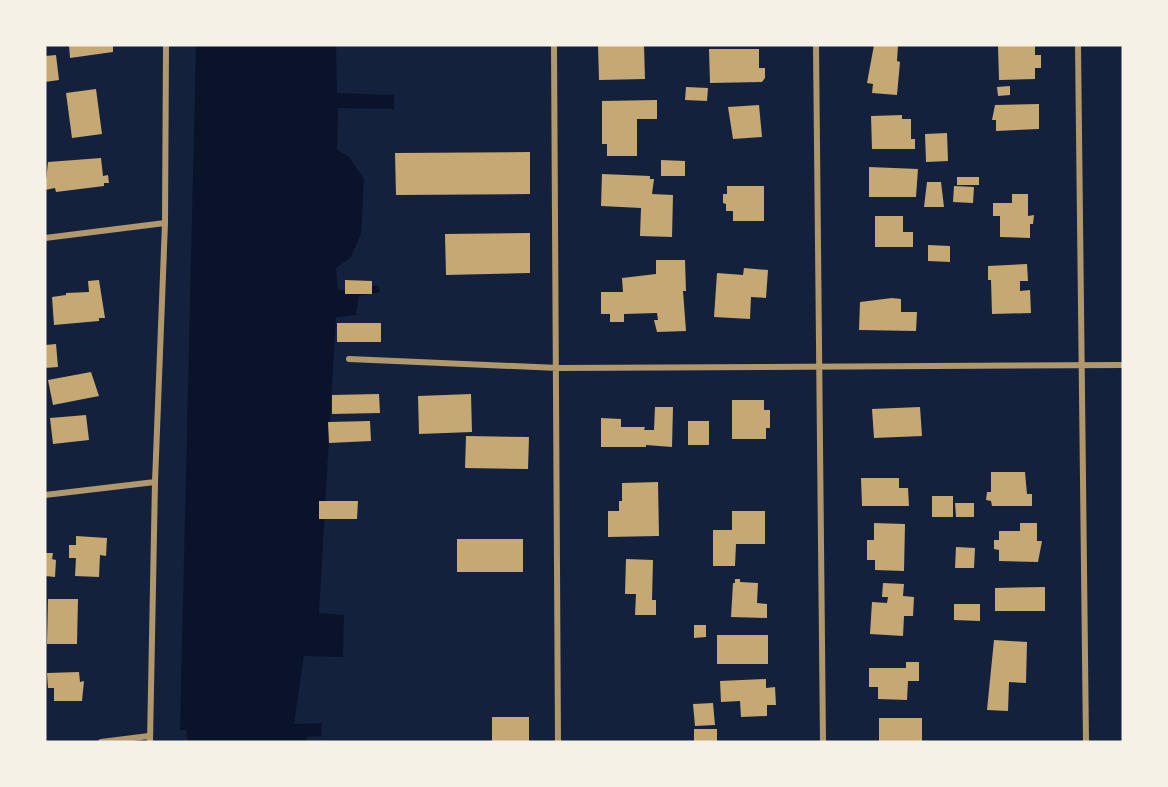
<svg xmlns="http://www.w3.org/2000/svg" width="1168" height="787" viewBox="0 0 1168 787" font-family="Jost,sans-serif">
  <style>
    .water { fill: #0b132b }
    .building { fill: #c6a872 }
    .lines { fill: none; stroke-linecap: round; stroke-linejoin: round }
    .minor { stroke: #b1986c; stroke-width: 6 }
  </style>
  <rect width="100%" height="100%" fill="#14213d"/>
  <path class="water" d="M196,45H336L337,93L394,95V109L338,108L337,150L349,157L364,179L361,234L351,257L336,268L338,290H356V284L379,286L380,292L359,296L356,315L336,317L319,613L344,615L343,657L304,656L294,724L322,723L321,736L307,737V742H188L186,730H180Z"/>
  <path class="building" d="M69,45H113V52L70,58Z
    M598,45H644L645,79L599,80Z
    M874,45H898L897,61L900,62L897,95L872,93L873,84L867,83Z
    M998,46H1035V55H1041V68H1035V79L999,80Z
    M709,49H759V68H765V78L762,82L710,83Z
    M56,55L59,80L45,82V56Z
    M1010,86V95L998,96L997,87Z
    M686,87L708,88L707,101L685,100Z
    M96,89L102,134L72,138L66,93Z
    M657,100V119H637V156H607V144H602V101Z
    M1039,104V129L996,131V120H992L995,105Z
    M759,105L762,137L733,139L728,107Z
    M902,115V119H911V139H915V149H872L871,116Z
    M947,133L948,161L926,162L925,134Z
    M530,152V194L396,195L395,153Z
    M101,158L103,176L108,175L109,183H104V186L56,192L55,188L45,190L48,162Z
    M661,160L685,161V176H661Z
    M869,167L918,169L916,197H869Z
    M602,174L650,176V179H654L652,194L673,195L672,237L640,236L641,208L601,206Z
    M957,177H979V185H957Z
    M927,182H941L944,207H924Z
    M727,186H764V221H733V211H726V204L723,203V194H727Z
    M954,186L974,187L973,203L953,202Z
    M1012,194H1028V216L1034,215L1033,224H1030V238L1000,237V216H993V203H1012Z
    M875,216H903V232H913V247H875Z
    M530,233V273L446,275L445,234Z
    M928,245L950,246V262L928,261Z
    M656,260H685L686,291H683L686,331L657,332L654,320H658L657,313L624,314V322H610V314H601V292H623L622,278L656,274Z
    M1027,264L1028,281H1020V291L1030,290L1031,313L992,314L991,280H988V266Z
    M744,268L768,270L766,298L751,297L750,319L714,317L717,273L743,275Z
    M99,280L105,318H99V321L54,325L52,297L66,295V293L89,292L88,281Z
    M345,280L372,281V294H345Z
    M892,298L901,299V312H917L916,331L859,330L860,302Z
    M337,323H381V342H337Z
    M56,344L58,367L45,368V345Z
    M91,372L99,396L53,405L48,380Z
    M379,394L380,413L332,414V395Z
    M471,394L472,432L419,434L418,396Z
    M732,400H764V410H770V428H766V439H732Z
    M655,407H673L672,447L646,445V447H601V418L621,419V427H645L644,430H654Z
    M920,407L922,436L874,438L872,409Z
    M86,415L89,440L53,444L50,418Z
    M370,421L371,441L329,443L328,422Z
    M688,421H709V445H688Z
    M466,436L529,437L528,469L465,468Z
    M991,472H1025L1027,494H1032V506H992L991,501L986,500L987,492H991Z
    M861,478H899V488H908L909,506H862Z
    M658,482L659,536L608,537V511H619V501H622V483Z
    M932,496H953V517H932Z
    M319,501H358L357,519H319Z
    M955,503H974V517H956Z
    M732,511H765V544H736L735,566H713V530H732Z
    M874,523L905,524L904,571L875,570V560H867V540H874Z
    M1020,523H1037V541H1042L1038,562L999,561V550L994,549V540H999V531H1020Z
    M76,536L107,538L106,556L100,555L99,577L75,576L76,558H69V545H76Z
    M457,539H523V572H457Z
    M956,547L975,548L974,568H955Z
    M45,553H53L52,559L56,560L55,577L45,576Z
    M626,559L653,560L652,600H656V615H635L636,594H625Z
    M735,579H740V582L758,583L757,603L767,604V618L731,617L733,583H735Z
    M883,583L904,584L903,596L914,597L913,616H904L903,636L870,634L872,602L887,603L888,597H882Z
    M1045,587V611H995V588Z
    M48,599H78L77,644H47Z
    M954,604H980V621L954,620Z
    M694,625H706V637L694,638Z
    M717,635H768V664H717Z
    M994,640L1027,642L1026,683L1009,682L1008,711L987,710Z
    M906,662H919V681H908L907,700L878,699V687H869V668H906Z
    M79,672L80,682L84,681L82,701H54V688H48L47,673Z
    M766,679V688L775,687L776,705H767V716L741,717L740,701L721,702L720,681Z
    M713,703L715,725L695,726L693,704Z
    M492,717H529V742H492Z
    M879,718H922V742H879Z
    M694,729H717V742H694Z"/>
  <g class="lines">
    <path class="minor" d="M554,45L558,742
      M816,45L823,742
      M1078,45L1086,742
      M45,238L165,223
      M349,359L558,368L1123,365
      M45,495L155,482
      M101,742L149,736
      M150,742L155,482L165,223L166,45"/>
  </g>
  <rect width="1168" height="787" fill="none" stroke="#f6f1e7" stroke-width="93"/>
</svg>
